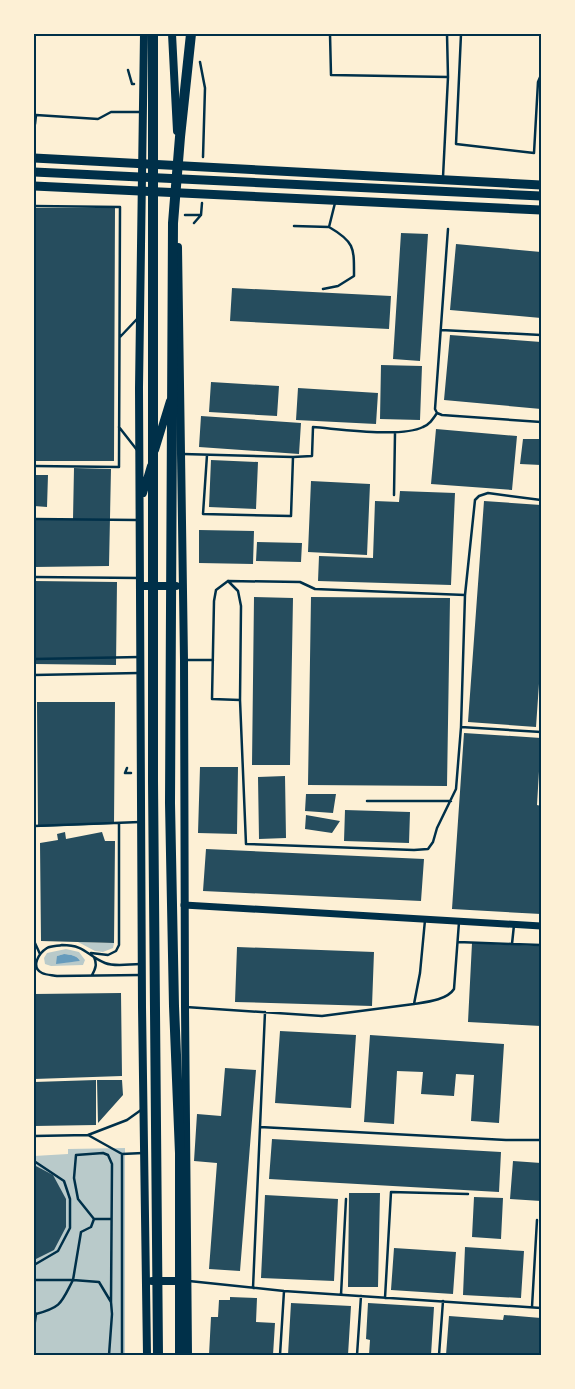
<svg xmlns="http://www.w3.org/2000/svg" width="575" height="1389" viewBox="0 0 575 1389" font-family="'Source Serif 4',serif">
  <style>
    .green { fill: #b9caca; fill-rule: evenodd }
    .water { fill: #669bbc }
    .building { fill: #264d5e }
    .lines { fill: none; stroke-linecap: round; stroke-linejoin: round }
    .path { stroke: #003049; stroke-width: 2.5 }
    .service { stroke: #003049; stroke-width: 2.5 }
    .tertiary { stroke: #003049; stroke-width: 7 }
    .secondary { stroke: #003049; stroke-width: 8 }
    .primary { stroke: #003049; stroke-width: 9 }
    .motorway { stroke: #003049; stroke-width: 10 }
    .neatline { fill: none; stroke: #003049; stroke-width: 2 }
  </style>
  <rect width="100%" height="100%" fill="#fdf0d5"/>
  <path class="green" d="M78,942L114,943L113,948L103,952L95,951Z
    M66,949L79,952L85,960L83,965L51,966L45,964L44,958L47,953ZM64,954C71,955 77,955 80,961L57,963V956Z
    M125,1148V1355H34V1156L68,1154V1149Z"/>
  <path class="water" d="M64,954C71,955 77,955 80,961L56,964L57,956Z"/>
  <path class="building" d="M34,208H115L114,461H34Z
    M401,233L428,234L420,361L393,359Z
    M456,244L541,252V318L450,310Z
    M232,288L391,296L389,329L230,321Z
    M450,335L541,342V409L444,400Z
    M381,365L422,366L420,420L380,419Z
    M211,382L279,386L277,416L209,412Z
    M298,388L378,393L376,424L296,420Z
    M201,416L301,423L299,454L199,447Z
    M436,429L517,436L512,490L431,484Z
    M523,439H541V465L520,464Z
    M211,460L258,462L256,509L209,507Z
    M74,468L111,469L109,566L34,567V520L73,519Z
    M34,475H48L47,507L34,506Z
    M311,481L370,484L367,555L308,552Z
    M400,491L455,493L451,585L318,581L319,556L373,558L375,501L399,502Z
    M484,501L541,505V655L536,727L468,722Z
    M199,530L254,531L253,564L199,563Z
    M257,542L302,543L301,562L256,561Z
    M34,581L117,582L116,665L34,664Z
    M254,597L293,598L290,765H252Z
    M311,597L450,598L447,786L308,785Z
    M37,702H115L114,824L38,827Z
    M464,733L541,738L537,805L541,806V914L452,909Z
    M200,767H238L237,834L198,833Z
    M285,776L286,838L259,839L258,777Z
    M306,794H336L333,813L305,811Z
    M345,810L410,812L409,843L344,841Z
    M306,815L340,821L332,833L305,829Z
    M65,832L66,839L102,832L105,841H115L114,943L41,941L40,843L58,840L57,834Z
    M206,849L424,859L421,901L203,891Z
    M472,943L541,946V1026L468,1022Z
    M237,947L374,952L372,1006L235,1002Z
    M121,993L122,1076L34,1079V994Z
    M280,1031L356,1035L351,1108L275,1103Z
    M370,1035L504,1044L499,1123L471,1121L474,1075L456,1074L454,1096L421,1094L423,1072L397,1071L394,1124L364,1122Z
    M225,1068L256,1070L240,1271L209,1269L217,1163L194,1161L197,1114L221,1116Z
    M96,1080V1125L34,1126V1082Z
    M97,1080H122L123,1095L98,1123Z
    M272,1139L501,1152L499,1192L269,1179Z
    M513,1161L541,1163V1201L510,1199Z
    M34,1165L53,1175L66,1199V1227L54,1250L34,1260Z
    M349,1193H380L378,1287H348Z
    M265,1195L338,1199L334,1281L261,1278Z
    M474,1197L503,1198L501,1239L472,1237Z
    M465,1247L524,1251L521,1298L463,1295Z
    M394,1248L456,1252L453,1294L391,1290Z
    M230,1297L257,1298L256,1322L275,1323L273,1355H209L211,1317H218L219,1300H230Z
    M291,1303L351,1306L348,1355H288Z
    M368,1303L434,1307L431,1355H369L370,1340L366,1339Z
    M504,1315L541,1318V1355H446L449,1316L503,1320Z"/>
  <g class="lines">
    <path class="path" d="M200,62L205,88L203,157
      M128,70L132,84H134
      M185,215H201
      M194,223L201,215L202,203
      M127,768L125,773H131
      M103,1153L108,1155L112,1164L111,1302L99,1282L73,1280L81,1232L91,1227L94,1219L78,1199L74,1178L76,1155Z
      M34,1161L64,1181L70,1199V1228L58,1251L34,1265
      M94,1219H111
      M34,1280H73C61,1303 62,1307 36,1314L34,1312
      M34,1328L36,1314
      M109,1355L112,1314L111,1302"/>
    <path class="service" d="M330,34L331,75L448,77
      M461,34L456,144L534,153L538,82L541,75
      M34,124H35L36,115L98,119L111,112H143
      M443,177L448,77L447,34
      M34,206L120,207L119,467L34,466
      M294,226L329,227
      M448,229L435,409L437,413L442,415L541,422
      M323,289L338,286L354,276C354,248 355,242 329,227L335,203
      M441,330L541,335
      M120,337L137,319
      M119,427L137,450
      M183,454L293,457L312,456L313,427C340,429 401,438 423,427C430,424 433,419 437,413
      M207,455L203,514L291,516L293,457
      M394,495L395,433
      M34,519L137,520
      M34,577L139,578
      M228,581L300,582L315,589L465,595L475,500L479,496L488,493L541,500
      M34,659L140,657
      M184,660H213
      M34,675L139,673
      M240,700L241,606L238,591L228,581L216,590L214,601L212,699L240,700L246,844L414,850L428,849L433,842L437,828L456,789L461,727L465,595
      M461,727L541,732
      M367,801H451
      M34,826L140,822
      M34,920V941L40,954
      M458,942L512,944L514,925
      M512,944L541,945
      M91,953L108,955L116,951L119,945V823
      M140,964C129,964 115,967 105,963C87,956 86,945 62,945C58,946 51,946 47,948C39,953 30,967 42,973C46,975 52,975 57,976L141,975
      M92,975C96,968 97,964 94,957
      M414,1004C427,1002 447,1000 454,989L459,922
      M186,1007L322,1016L414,1004L420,973L425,920
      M260,1127L506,1140H541
      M88,1135L122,1154
      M34,1136L88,1135L127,1120L141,1110
      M189,1281L284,1291L541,1308
      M253,1288L265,1012
      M341,1295L346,1199
      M385,1298L391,1192L468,1194
      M532,1307L537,1220
      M122,1355V1154L143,1153
      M280,1355L284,1291
      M357,1355L361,1296
      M439,1355L443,1301"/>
    <path class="tertiary" d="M184,905L541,926"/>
    <path class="secondary" d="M144,34L139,388L142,1007L147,1355
      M172,34L177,131
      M178,247L184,660L185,1007L188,1355
      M155,450L170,401
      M143,493L151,466
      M140,586H176
      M152,1281H183"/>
    <path class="primary" d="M34,158L541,185
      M34,172L541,196
      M34,186L541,210"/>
    <path class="motorway" d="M153,34V781L158,1355
      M180,1355V1153L174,1006L170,803L173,223L180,137L191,34"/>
  </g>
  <rect width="575" height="1389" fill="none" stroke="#fdf0d5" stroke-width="70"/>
  <rect x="35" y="35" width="505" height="1319" class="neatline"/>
</svg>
